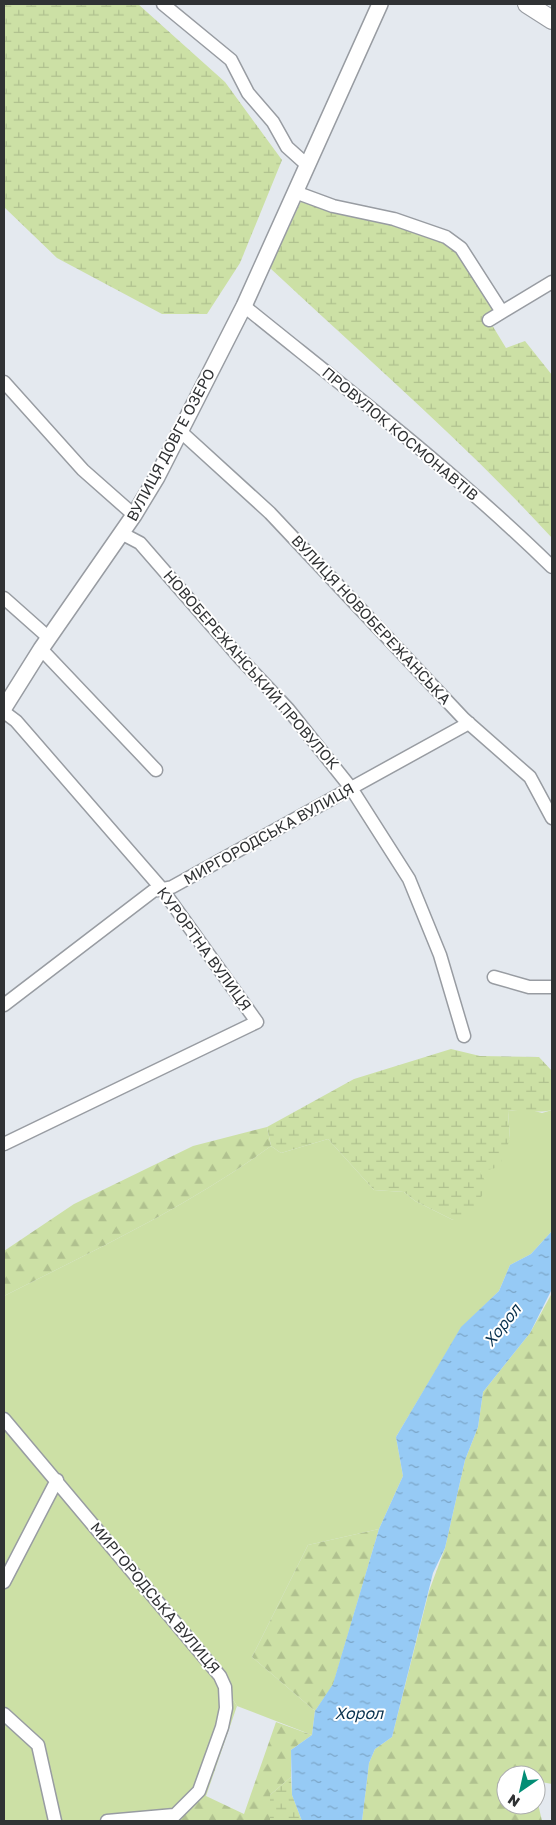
<svg xmlns="http://www.w3.org/2000/svg" width="556" height="1825" viewBox="0 0 556 1825" font-family="'Golos Text',sans-serif">
  <style>
    .green { fill: #cce0a5 }
    .forest { fill: url(#forest-firs) }
    .wetland { fill: url(#wetland-marsh) }
    .water { fill: url(#water-ripples) }
    .lines { fill: none; stroke-linecap: round; stroke-linejoin: round }
    .minor-casing { stroke: #989ca2; stroke-width: 15 }
    .tertiary-casing { stroke: #989ca2; stroke-width: 18 }
    .secondary-casing { stroke: #989ca2; stroke-width: 20 }
    .minor { stroke: #fff; stroke-width: 12 }
    .tertiary { stroke: #fff; stroke-width: 15 }
    .secondary { stroke: #fff; stroke-width: 18 }
    .labels { text-anchor: middle; stroke-width: 4; stroke-linejoin: round; paint-order: stroke }
    .street-label { font-size: 15px; fill: #303234; stroke: #fff }
    .water-label { font-size: 16px; font-style: italic; fill: #09324f; stroke: #fff }
  </style>
  <defs>
    <pattern id="forest-firs" width="22" height="20" patternUnits="userSpaceOnUse" patternTransform="scale(1.25)"><rect width="22" height="20" fill="#cce0a5"/><path d="M5 1l3.5 6h-7zM16 11l3.5 6h-7z" fill="#b0c18f"/></pattern>
    <pattern id="wetland-marsh" width="20" height="14" patternUnits="userSpaceOnUse" patternTransform="scale(1.25)"><rect width="20" height="14" fill="#cce0a5"/><path d="M1 5h8M5 5V1M11 12h8M15 12V8" fill="none" stroke="#b0c18f"/></pattern>
    <pattern id="water-ripples" width="26" height="14" patternUnits="userSpaceOnUse" patternTransform="scale(1.25)"><rect width="26" height="14" fill="#96caf5"/><path d="M2 4q2-2 4 0t4 0M15 11q2-2 4 0t4 0" fill="none" stroke="#7ba5c7"/></pattern>
  </defs>
  <rect width="100%" height="100%" fill="#e4e9ef"/>
  <path class="green" d="M527,1109L542,1113L552,1110V1231L531,1254L510,1265L499,1291L461,1328L396,1437L403,1476L379,1529L308,1545L252,1657L315,1711L312,1735L237,1706L226,1688V1708L199,1791L169,1821H4V1296C95,1250 189,1206 271,1146L281,1153L328,1139L374,1190L404,1192L415,1201L453,1220L480,1172L510,1139L508,1111Z"/>
  <path class="forest" d="M267,1127L271,1146C189,1206 95,1250 4,1296V1251L74,1204L193,1146Z
    M552,1293V1784L536,1781V1775H506V1805H536V1795L542,1821H362L369,1763L375,1749L392,1737L429,1591L445,1548L465,1460L478,1427L483,1392L530,1333Z
    M379,1529L333,1685L315,1711L252,1657L308,1545Z
    M225,1687L237,1706L206,1796L244,1814L276,1722L312,1735L291,1750V1777L270,1795V1821H169L199,1791L222,1727Z"/>
  <path class="wetland" d="M4,4H138L225,82L282,160L240,263L207,314H162L57,258L4,207Z
    M304,195L446,237L502,312L489,320L506,348L525,341L552,375V538C464,442 365,357 270,268Z
    M451,1049L480,1056L539,1057L552,1071V1110C537,1114 525,1109 508,1111L510,1139L499,1167L480,1172L488,1186L473,1210L453,1220L415,1201L404,1192L374,1190L328,1139L281,1153L271,1146L267,1127L354,1079Z
    M291,1777L292,1795L302,1821H270V1795Z"/>
  <path class="water" d="M552,1231V1289L530,1333L483,1392L478,1427L465,1460L445,1548L433,1573L392,1737L375,1749L369,1763L362,1821H302L292,1795L291,1750L312,1735L315,1711L333,1684L379,1529L403,1476L396,1437L461,1327L499,1291L510,1265L531,1254Z"/>
  <g class="lines">
    <defs>
      <path id="minor" d="M163,4L231,60L248,93L273,122L287,147L307,165
        M295,192L333,206L394,219L446,237L461,248L502,312
        M244,306C349,391 456,473 552,567
        M489,320L552,282
        M4,382L83,470L134,515
        M180,431L270,513L464,719L530,777L552,818
        M121,533L140,543L240,658L288,709L351,788L409,879L440,955L464,1036
        M4,598L49,638
        M41,649L156,770
        M4,712L16,721L162,889L257,1022L4,1144
        M494,977L529,987H552
        M4,1005L153,891L172,887L469,723
        M4,1419L220,1676L225,1687L226,1708L222,1727L199,1791L169,1821
        M4,1582L57,1480
        M4,1714L38,1745L55,1821
        M107,1821L174,1815"/>
      <path id="tertiary" d="M4,708L41,649L134,515L157,477L244,306L380,4"/>
      <path id="secondary" d="M527,4L552,20"/>
    </defs>
    <use href="#minor" class="minor-casing"/>
    <use href="#tertiary" class="tertiary-casing"/>
    <use href="#secondary" class="secondary-casing"/>
    <use href="#minor" class="minor"/>
    <use href="#tertiary" class="tertiary"/>
    <use href="#secondary" class="secondary"/>
  </g>
  <g class="labels">
    <g class="street-label">
      <text transform="translate(400 434) rotate(40)" y="5">ПРОВУЛОК КОСМОНАВТІВ</text>
      <text transform="translate(171 445) rotate(-62)" y="5">ВУЛИЦЯ ДОВГЕ ОЗЕРО</text>
      <text transform="translate(371 620) rotate(47)" y="5">ВУЛИЦЯ НОВОБЕРЕЖАНСЬКА</text>
      <text transform="translate(251 670) rotate(49)" y="5">НОВОБЕРЕЖАНСЬКИЙ ПРОВУЛОК</text>
      <text transform="translate(269 834) rotate(-29)" y="5">МИРГОРОДСЬКА ВУЛИЦЯ</text>
      <text transform="translate(204 949) rotate(54)" y="5">КУРОРТНА ВУЛИЦЯ</text>
      <text transform="translate(155 1598) rotate(50)" y="5">МИРГОРОДСЬКА ВУЛИЦЯ</text>
    </g>
    <g class="water-label">
      <text transform="translate(502 1325) rotate(-52)" y="6">Хорол</text>
      <text x="359" y="1719">Хорол</text>
    </g>
  </g>
  <rect width="556" height="1825" fill="none" stroke="#303234" stroke-width="10"/>
  <g transform="translate(521 1790) rotate(214)"><circle r="24" fill="#ffffff" stroke="#acadae"/>
  <path d="M0-4L9 19L0 12L-9 19Z" fill="#028d75"/>
  <text y="-8" font-size="14" font-weight="bold" text-anchor="middle" fill="#303234">N</text>
  </g>
</svg>
